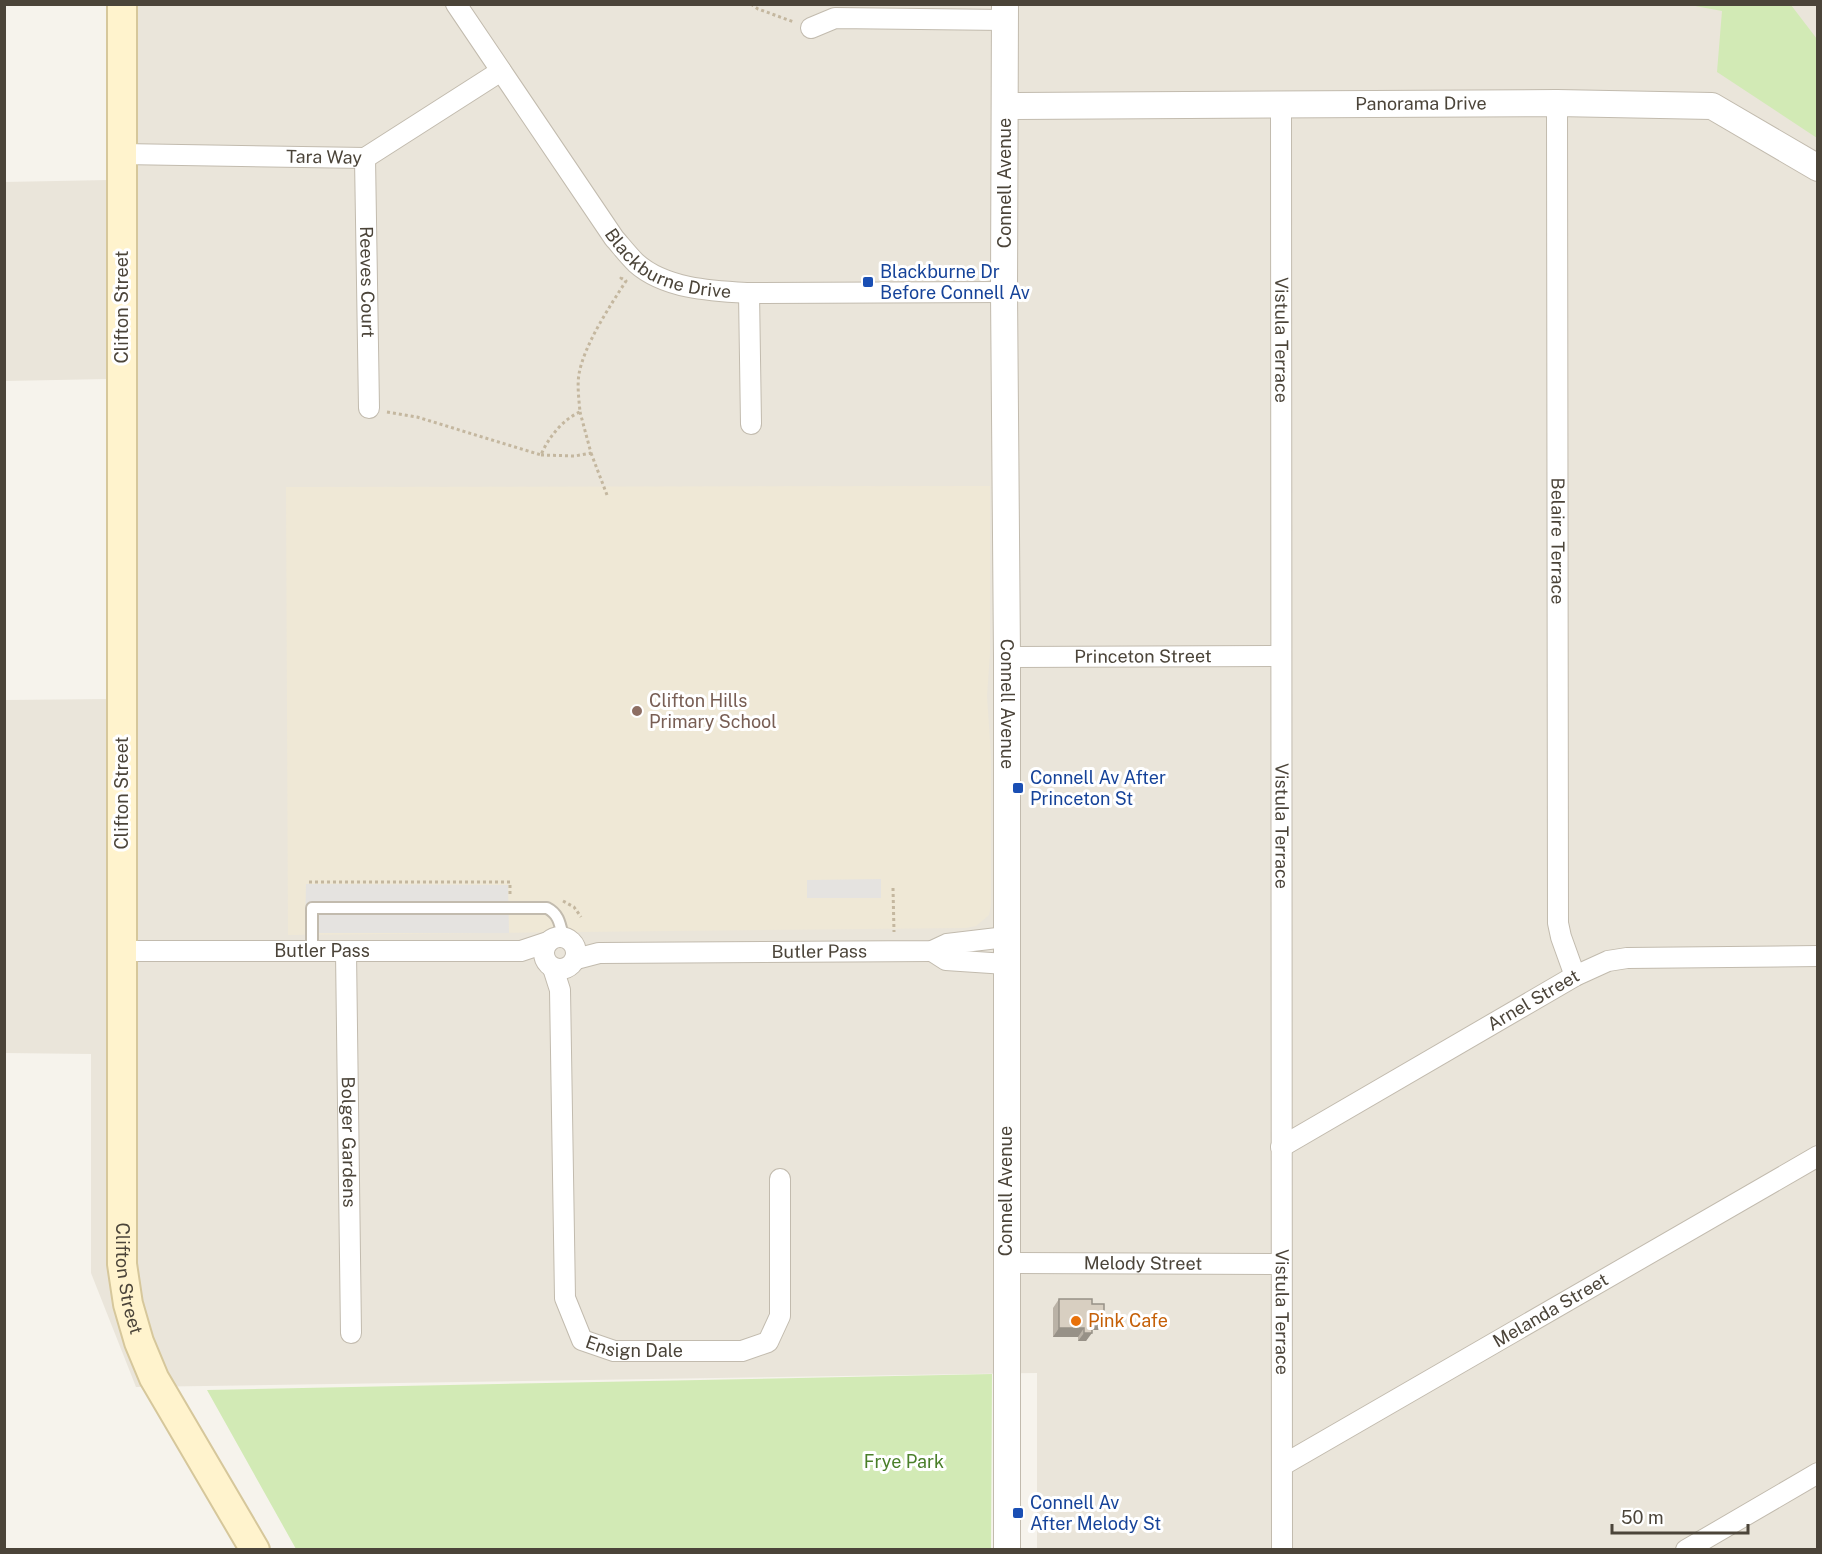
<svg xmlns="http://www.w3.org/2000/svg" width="1822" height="1554" viewBox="0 0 1822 1554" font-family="'Public Sans',sans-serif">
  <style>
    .residential { fill: #eae5da }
    .education { fill: #efe8d6 }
    .green { fill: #d2eab5 }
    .parking { fill: #e5e3e0 }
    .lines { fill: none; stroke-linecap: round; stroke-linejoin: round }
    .service-casing { stroke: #c2bbae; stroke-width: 14 }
    .minor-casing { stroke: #c2bbae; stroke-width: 22 }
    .tertiary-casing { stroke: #c2bbae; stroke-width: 28 }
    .secondary-casing { stroke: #d6c79b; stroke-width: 32 }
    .path { stroke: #c4b79f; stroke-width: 3; stroke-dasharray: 3 3; stroke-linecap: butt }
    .service { stroke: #fff; stroke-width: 10 }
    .minor { stroke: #fff; stroke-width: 20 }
    .tertiary { stroke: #fff; stroke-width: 26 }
    .secondary { stroke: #fff3cd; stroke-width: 28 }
    .wall { fill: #bab2a6 }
    .shaded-wall { fill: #979187 }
    .building { fill: #d8cfc1; stroke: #979187; stroke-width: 1.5 }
    .transit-dot { fill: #1a4fb4; stroke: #fff; stroke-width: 2 }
    .education-dot { fill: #8d6e63; stroke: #fff; stroke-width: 2 }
    .food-dot { fill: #e8710a; stroke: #fff; stroke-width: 2 }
    .labels { text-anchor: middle; stroke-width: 6; stroke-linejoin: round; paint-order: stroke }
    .street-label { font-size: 18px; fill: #4b4439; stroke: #fff }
    .transit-label { font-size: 18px; fill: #164399; stroke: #fff; text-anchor: start }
    .education-label { font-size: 18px; fill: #785e54; stroke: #fff; text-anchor: start }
    .food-label { font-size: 18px; fill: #c56008; stroke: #fff; text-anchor: start }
    .park-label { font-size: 18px; fill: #4a7f2a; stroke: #fff }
  </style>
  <rect width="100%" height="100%" fill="#f6f3ec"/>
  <path class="residential" d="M110,5H1817V1549H1037V1373L136,1387L91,1273V1054L5,1053V700L112,699L107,379L5,381L4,182L109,180Z"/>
  <path class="education" d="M990,486V653L987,696L991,756V905L989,915L976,926L966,928L288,935L286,487Z"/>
  <path class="green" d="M1690,5H1791L1817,39V138L1717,72L1722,11Z
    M992,1374L991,1550L296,1549L207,1390Z"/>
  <path class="parking" d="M881,879V898H807V880Z
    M306,884L508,885L509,933H305Z"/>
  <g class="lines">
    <defs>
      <path id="service" d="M312,951V908H547C559,914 560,924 563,937"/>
      <g id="minor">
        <path id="s1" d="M456,4L614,238C621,246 628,255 636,263C665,289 712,291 749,293L1004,292"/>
        <path d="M811,28L835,18L1005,20"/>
        <path id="s2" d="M1281,103L1282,1550"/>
        <path id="s3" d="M1557,103L1558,923L1561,937L1575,976"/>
        <path id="s4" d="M122,154L365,158L501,71"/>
        <path id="s5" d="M365,158L369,408"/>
        <path d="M749,293L751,424"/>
        <path id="s6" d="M1007,657L1281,656"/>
        <circle cx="560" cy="953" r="16"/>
        <path id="s7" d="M122,951H521L548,942"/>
        <path d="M932,951L946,960L1006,964"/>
        <path id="s8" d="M346,952L351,1333"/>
        <path id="s9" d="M576,959L599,953L932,951L947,944L1006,937"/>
        <path id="s10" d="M553,968L560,990L565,1298L582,1340L614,1351H742L768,1342L780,1316V1179"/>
        <path id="s11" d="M1281,1147L1575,976L1608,961L1627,958L1818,956"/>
        <path id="s12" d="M1007,1263L1281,1264"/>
        <path id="s13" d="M1283,1465L1818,1156"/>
        <path d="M1686,1550L1818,1473"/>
      </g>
      <g id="tertiary">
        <path id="s14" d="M1005,4L1004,292L1007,657V1550"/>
        <path id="s15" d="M1005,106L1557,103L1712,106L1818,168"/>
      </g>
      <g id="secondary">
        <path id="s16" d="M122,4V1264L128,1304L139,1342L154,1378L255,1550"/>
      </g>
    </defs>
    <use href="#service" class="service-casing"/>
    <use href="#minor" class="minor-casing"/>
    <use href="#tertiary" class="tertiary-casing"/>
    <use href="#secondary" class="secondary-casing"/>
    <path class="path" d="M751,4L758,9L794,22
      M387,412L417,417L541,455C548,438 563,419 580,412C579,400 577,386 579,374C584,345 610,306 626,281L621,278L623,275
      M591,453L607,495
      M541,455L575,456L591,453L580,412
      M309,882H510V894
      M893,888L894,932
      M563,901L574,907L581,917"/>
    <use href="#service" class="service"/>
    <use href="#minor" class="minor"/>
    <use href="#tertiary" class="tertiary"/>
    <use href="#secondary" class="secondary"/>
  </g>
  <path class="wall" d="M1059,1299L1092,1304L1098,1330H1092L1086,1341H1078V1337H1053V1308Z"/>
  <path class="shaded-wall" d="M1092,1322H1104L1098,1330H1086Z
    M1059,1328H1084L1078,1337H1053Z
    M1084,1333H1092L1086,1341H1078Z"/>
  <path class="building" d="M1059,1299H1092V1304H1104V1322H1092V1333H1084V1328H1059Z"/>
  <g class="transit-dot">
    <rect x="862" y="276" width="12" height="12" rx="3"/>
    <rect x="1012" y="782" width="12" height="12" rx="3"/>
    <rect x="1012" y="1507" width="12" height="12" rx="3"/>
  </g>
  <circle class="education-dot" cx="637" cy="711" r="6"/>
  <circle class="food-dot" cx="1076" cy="1321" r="6"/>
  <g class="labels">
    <g class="street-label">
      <text dy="6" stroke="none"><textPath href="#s15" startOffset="416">Panorama Drive</textPath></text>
      <text dy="6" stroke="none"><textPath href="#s4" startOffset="202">Tara Way</textPath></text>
      <text transform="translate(1005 183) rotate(-90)" y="6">Connell Avenue</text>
      <text dy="6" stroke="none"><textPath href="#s1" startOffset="345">Blackburne Drive</textPath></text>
      <text dy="6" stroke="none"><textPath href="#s5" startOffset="124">Reeves Court</textPath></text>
      <text transform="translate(122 307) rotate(-90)" y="6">Clifton Street</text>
      <text dy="6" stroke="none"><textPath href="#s2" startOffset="237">Vistula Terrace</textPath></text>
      <text dy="6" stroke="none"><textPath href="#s3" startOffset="438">Belaire Terrace</textPath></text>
      <text dy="6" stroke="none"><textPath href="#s6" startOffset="136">Princeton Street</textPath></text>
      <text dy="6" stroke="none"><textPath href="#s14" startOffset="700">Connell Avenue</textPath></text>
      <text transform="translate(122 793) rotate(-90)" y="6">Clifton Street</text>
      <text dy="6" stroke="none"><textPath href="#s2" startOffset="723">Vistula Terrace</textPath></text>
      <text dy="6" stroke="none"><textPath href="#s7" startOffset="200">Butler Pass</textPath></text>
      <text dy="6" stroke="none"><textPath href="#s9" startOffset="244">Butler Pass</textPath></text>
      <text dy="6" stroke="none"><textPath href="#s11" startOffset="292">Arnel Street</textPath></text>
      <text dy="6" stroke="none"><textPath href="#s8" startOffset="190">Bolger Gardens</textPath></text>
      <text transform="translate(1006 1191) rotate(-90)" y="6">Connell Avenue</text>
      <text dy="6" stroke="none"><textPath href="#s12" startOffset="136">Melody Street</textPath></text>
      <text dy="6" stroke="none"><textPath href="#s16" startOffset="1275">Clifton Street</textPath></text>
      <text dy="6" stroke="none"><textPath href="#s13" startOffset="309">Melanda Street</textPath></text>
      <text dy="6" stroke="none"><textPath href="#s2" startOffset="1209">Vistula Terrace</textPath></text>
      <text dy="6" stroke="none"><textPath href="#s10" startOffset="430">Ensign Dale</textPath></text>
    </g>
    <g class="transit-label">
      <text x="880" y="278">Blackburne Dr<tspan x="880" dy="21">Before Connell Av</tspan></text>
      <text x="1030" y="784">Connell Av After<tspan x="1030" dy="21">Princeton St</tspan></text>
      <text x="1030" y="1509">Connell Av<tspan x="1030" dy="21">After Melody St</tspan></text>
    </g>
    <g class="education-label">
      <text x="649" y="707">Clifton Hills<tspan x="649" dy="21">Primary School</tspan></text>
    </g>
    <g class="food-label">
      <text x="1088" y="1327">Pink Cafe</text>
    </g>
    <g class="park-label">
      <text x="904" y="1468">Frye Park</text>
    </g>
  </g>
  <rect width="1822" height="1554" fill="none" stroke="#4b4439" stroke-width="12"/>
  <path d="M1612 1524v9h136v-9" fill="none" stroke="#4b4439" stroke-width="3"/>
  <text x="1621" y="1524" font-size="18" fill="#4b4439" stroke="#ffffff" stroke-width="4.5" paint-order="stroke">50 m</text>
</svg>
